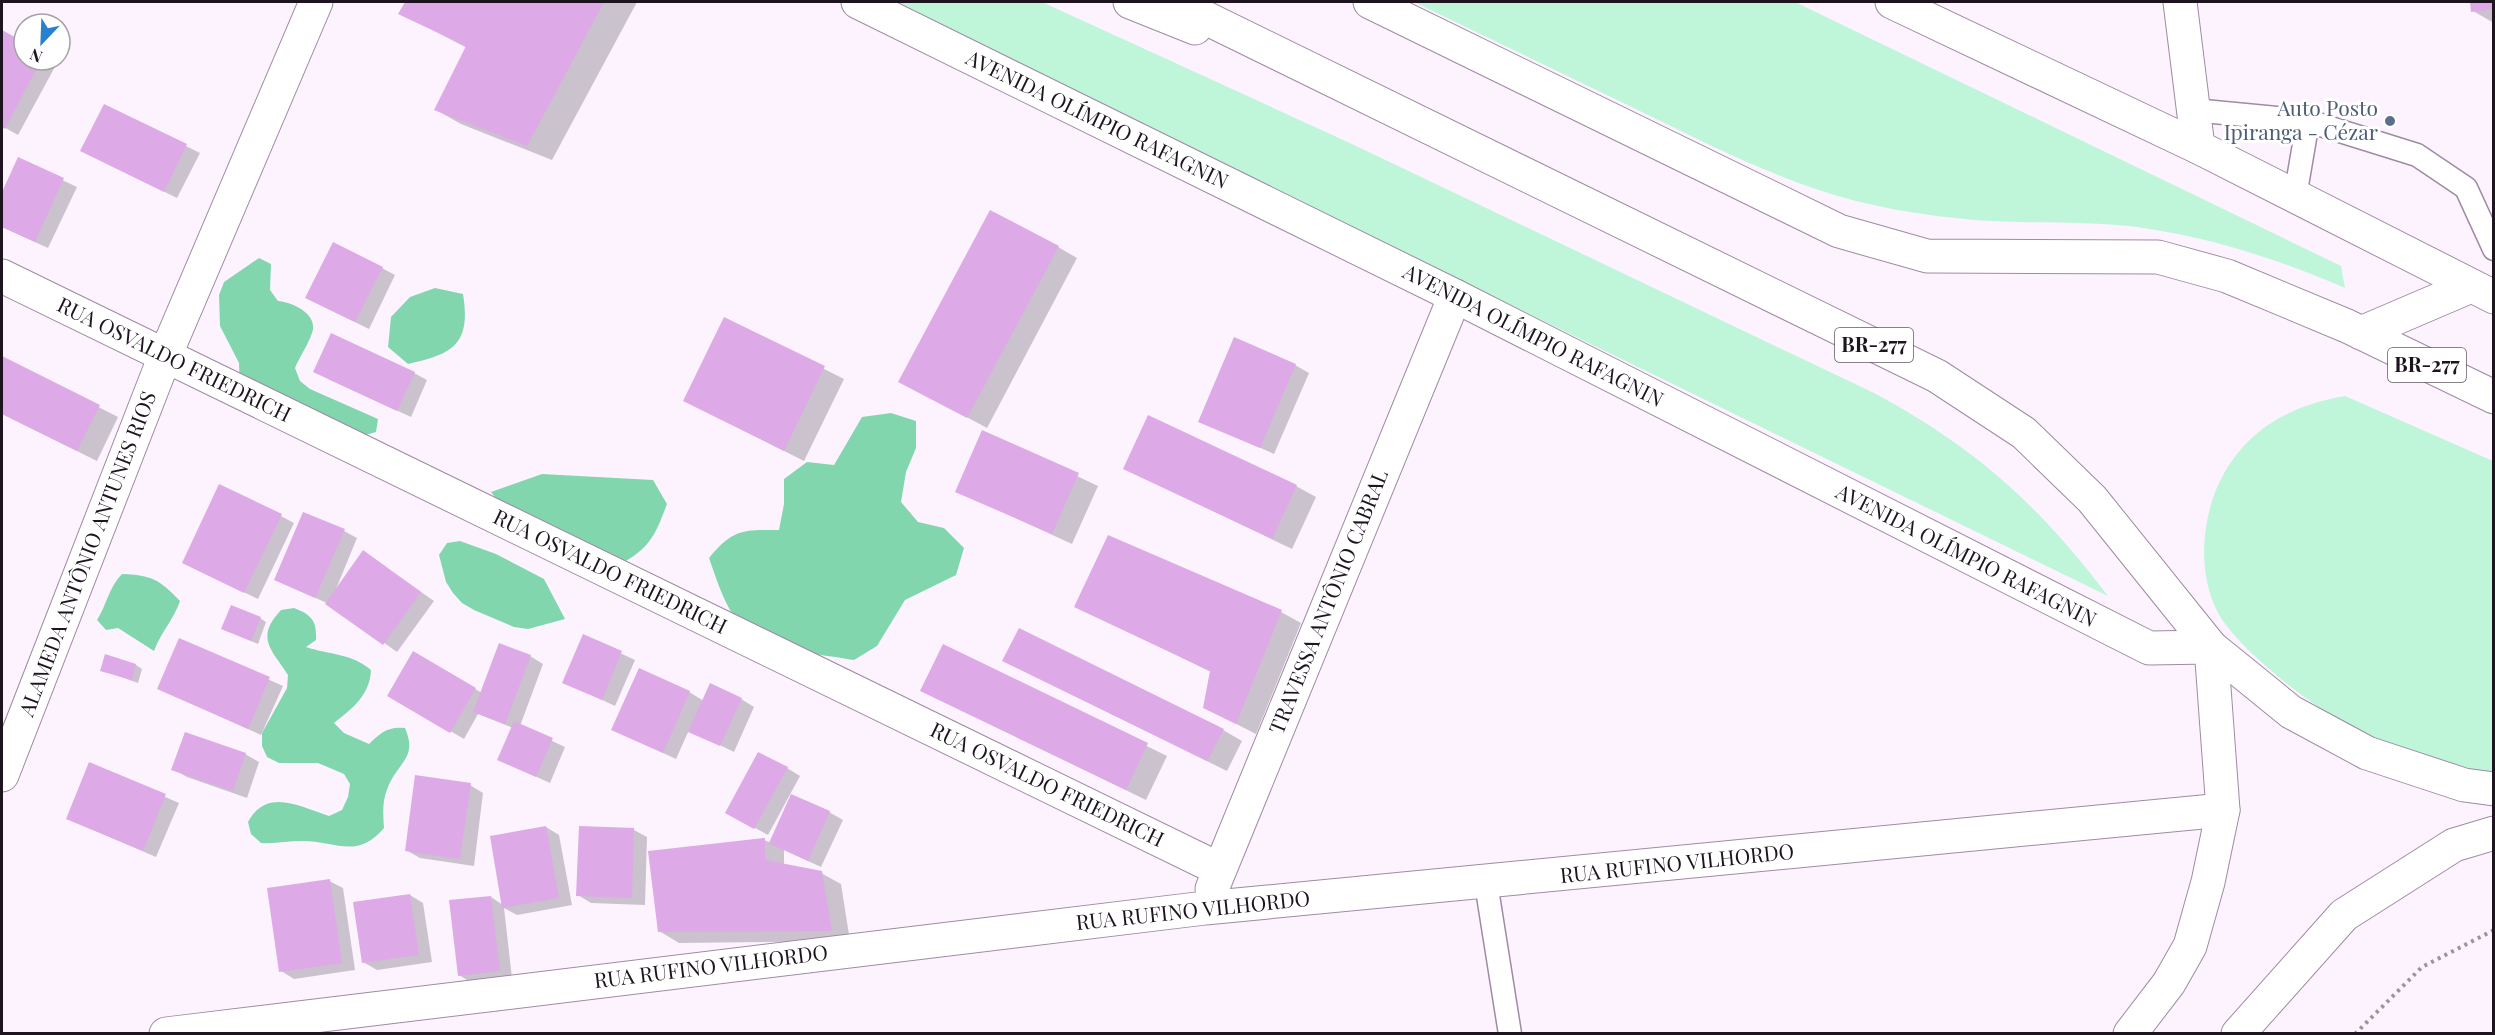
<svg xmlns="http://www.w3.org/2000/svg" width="2495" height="1035" viewBox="0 0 2495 1035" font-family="'Playfair Display',serif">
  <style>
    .green { fill: #bff5d9 }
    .forest { fill: #82d6ae }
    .shadow { fill: #0003 }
    .building { fill: #dda9e6 }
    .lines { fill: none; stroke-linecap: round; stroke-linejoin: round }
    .service-casing { stroke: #a08aa4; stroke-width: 25 }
    .minor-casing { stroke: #a08aa4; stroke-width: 35 }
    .tertiary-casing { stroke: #a08aa4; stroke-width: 35 }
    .secondary-casing { stroke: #a08aa4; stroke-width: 35 }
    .trunk-casing { stroke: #a08aa4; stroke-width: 35 }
    .path { stroke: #9c939e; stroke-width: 4; stroke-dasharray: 3 4.5; stroke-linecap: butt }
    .service { stroke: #fff; stroke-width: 22 }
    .minor { stroke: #fff; stroke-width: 33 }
    .tertiary { stroke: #fff; stroke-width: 33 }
    .secondary { stroke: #fff; stroke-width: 33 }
    .trunk { stroke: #fff; stroke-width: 33 }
    .service-dot { fill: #5c6f8a; stroke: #fff; stroke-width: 2 }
    .labels { text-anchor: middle; stroke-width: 6; stroke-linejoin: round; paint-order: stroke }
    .shield { fill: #fff; stroke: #615a62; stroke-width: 1.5 }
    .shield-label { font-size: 20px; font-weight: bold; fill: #1d141f }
    .service-label { font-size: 21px; fill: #4e5e75; stroke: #fff; text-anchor: end }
    .street-label { font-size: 21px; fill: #1d141f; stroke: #fff }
  </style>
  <rect width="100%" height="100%" fill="#fdf3ff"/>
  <path class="green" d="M889,2H1042L1352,144L1874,393C1975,447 2039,505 2108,596Z
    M1414,2H1795L2341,266L2345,288C2278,259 2209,237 2137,227C2097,222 2058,223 2018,222C1964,221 1909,214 1856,201C1782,182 1714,147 1646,114C1568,76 1491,39 1414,2Z
    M2345,396L2493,461V776C2409,762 2331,724 2267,667C2252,654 2235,638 2223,621C2196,581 2200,519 2222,477C2248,428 2292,405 2345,396Z"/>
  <path class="forest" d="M259,258L271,264L270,290L278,301C292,302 319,314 312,333C308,345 300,356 295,368L300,381L310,389L378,419L376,432L362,436L240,390L239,363L220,326L219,295L224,282Z
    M435,288L463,294C471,344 454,354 408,364L388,347L391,317L410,297Z
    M891,413L916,421V448L906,472L901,502L918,522L944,528L964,548L956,575L905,600L877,646L854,660C812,652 754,652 730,610C721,594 715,575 709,558C733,529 742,530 779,530L784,504V479L807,462L834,465L862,417Z
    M542,474L653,480L667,504C655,536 650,548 619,565L522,534L491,492Z
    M460,541L496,554L544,579L565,619L528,629L514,627L474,610L462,603L453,593L446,582L439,555L447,543Z
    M122,574C152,575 160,580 180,601C174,619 161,632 154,651L118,628L106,630L97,620C107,604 109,587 122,574Z
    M294,608C312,615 317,621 316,640L306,647C330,655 351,653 371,670C370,695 352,709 334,723L344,733L369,744C380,733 388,726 405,728C418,758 398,762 388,787C382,800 383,814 384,828C357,860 336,841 302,841C288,841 275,844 261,843L251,834L248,822C267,787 300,807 329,816L342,810L348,797L350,784L344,774L318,763H279L267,757L262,746V733L287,688L288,675C271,649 255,638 281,610Z"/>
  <path class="shadow" d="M407,2H637L552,160L461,124L436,110L467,48L400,13Z
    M2471,2H2494V23L2473,11Z
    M2,32L24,44V60H53L57,63L18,135L2,126Z
    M105,106L200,153L177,198L96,158Z
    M18,159L77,187L48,248L2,227V195Z
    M1058,247L1077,258L987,428L920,392Z
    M382,268L395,275L369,329L320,305Z
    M725,319L844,379L804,461L685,401Z
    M2,358L118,417L97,461L2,414Z
    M1295,365L1309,373L1274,454L1200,421Z
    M414,373L427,380L411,417L328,379Z
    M983,432L1098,486L1072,544L957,491Z
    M1124,468L1296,486L1316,497L1292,549Z
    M281,516L294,523L258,599L197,570Z
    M344,531L357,538L336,589L364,552L434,601L397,652L329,604L276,580Z
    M1076,606L1281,612L1301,623L1256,734L1205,708L1211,672Z
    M260,618L266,622L258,644L223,629Z
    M583,636L635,660L615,706L564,682Z
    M180,640L283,686L261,735L159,688Z
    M943,646L1167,756L1146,800L922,691Z
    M413,653L482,693L530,656L543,664L520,726L565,747L550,783L499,760L513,728L478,714L464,739L389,695Z
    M136,665L142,669L138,683L101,670Z
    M1024,671L1223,730L1242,741L1227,771Z
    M689,692L704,701L741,699L754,707L734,752L689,730L676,759L613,730Z
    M245,754L259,762L247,798L187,777L173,769Z
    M90,764L179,803L156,857L68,819Z
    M787,768L800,776L768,835L727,813Z
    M470,785L483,793L474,866L420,858L406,850Z
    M829,812L843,820L821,867L784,850V866L821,873L841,884L850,941L679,943L659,931L764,840L771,843Z
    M546,827L559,835L572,905L517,915L504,908L512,978L472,983L459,975L491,897L503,905Z
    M634,830L647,837L645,905L591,903L578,895Z
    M329,881L343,888L355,970L294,979L281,971Z
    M410,895L423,903L432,962L377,970L363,962Z"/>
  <path class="building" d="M405,2H604L527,146L434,110L466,46L398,14Z
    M2470,2H2494V9L2471,12Z
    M2,30L24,42V60H41L5,129L2,127Z
    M104,104L187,144L164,192L80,151Z
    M18,157L64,178L35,242L2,227V192Z
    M990,210L1059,246L967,418L898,382Z
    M333,242L383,267L355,322L305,298Z
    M724,317L825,366L784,451L683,401Z
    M331,333L415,372L397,411L313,372Z
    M1234,337L1296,364L1260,448L1198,422Z
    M2,356L100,405L77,451L2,414Z
    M1148,415L1297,485L1272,539L1123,469Z
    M982,430L1079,473L1052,534L955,492Z
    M219,484L282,514L244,593L182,563Z
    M303,512L345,529L315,598L274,580Z
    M1108,535L1282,610L1236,724L1203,708L1210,671L1074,607Z
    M363,550L421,592L383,645L325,604Z
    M231,605L261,617L251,641L221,629Z
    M1019,628L1224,729L1207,761L1002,661Z
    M583,634L622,651L602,700L562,683Z
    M179,638L270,677L248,729L157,689Z
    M499,643L531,655L505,724L473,712Z
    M943,644L1148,743L1126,790L920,691Z
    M413,651L476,688L450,733L387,696Z
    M105,654L136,664L132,680L100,671Z
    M639,668L690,691L663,753L611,730Z
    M710,683L742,698L720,746L688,732Z
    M514,721L553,738L536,777L497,760Z
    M185,732L246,753L233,791L171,770Z
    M758,752L788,767L754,829L725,813Z
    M89,762L166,794L143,851L66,819Z
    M415,775L471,783L460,859L405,851Z
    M791,794L830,811L808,861L769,843Z
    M546,826L559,898L502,908L490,836Z
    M579,826L634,828L632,898L576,896Z
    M765,838V860L822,871L832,931L658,932L648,851Z
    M330,879L342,963L279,972L267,888Z
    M410,894L419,955L362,963L353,902Z
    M491,896L500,971L458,976L449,900Z"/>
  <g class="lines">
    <defs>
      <path id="service" d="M2193,110L2308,121L2417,155L2466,188L2494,249
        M2295,197L2308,121
        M1486,883L1510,1034"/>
      <path id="minor" d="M1892,2L2198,147
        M2,276L1219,869
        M2,775L165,356L316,2
        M1212,889L1455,296
        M166,1034L1205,908L2223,810"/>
      <path id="tertiary" d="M858,2L1455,296L2149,648L2211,647
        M2180,2L2198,147L2494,297"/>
      <path id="secondary" d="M2130,1034L2169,983L2190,946L2208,882L2223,810L2211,647
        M2238,1034L2344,915L2454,845L2494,833"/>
      <path id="trunk" d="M1130,2L1195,28
        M1173,2L1937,376L2024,433L2092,499L2211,647L2291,712L2367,753L2464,785L2494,789
        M1370,2L1839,231L1927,256L2158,257L2227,276L2347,326L2494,397
        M2361,333L2471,286"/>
    </defs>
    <use href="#service" class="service-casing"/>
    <use href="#minor" class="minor-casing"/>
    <use href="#tertiary" class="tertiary-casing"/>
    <use href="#secondary" class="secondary-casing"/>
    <use href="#trunk" class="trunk-casing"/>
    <path class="path" d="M2355,1034L2422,967L2494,930"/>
    <use href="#service" class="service"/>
    <use href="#minor" class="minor"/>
    <use href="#tertiary" class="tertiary"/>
    <use href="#secondary" class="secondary"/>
    <use href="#trunk" class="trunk"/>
  </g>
  <circle class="service-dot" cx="2390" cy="121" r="6"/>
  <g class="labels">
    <g class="shield">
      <rect x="1835" y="328" width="78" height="34" rx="4.5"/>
      <rect x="2388" y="348" width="78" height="34" rx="4.5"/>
    </g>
    <g class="shield-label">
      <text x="1874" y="352">BR-277</text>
      <text x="2427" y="372">BR-277</text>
    </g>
    <g class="service-label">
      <text x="2378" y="116">Auto Posto<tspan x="2378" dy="24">Ipiranga - Cézar</tspan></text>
    </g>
    <g class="street-label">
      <text transform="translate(1097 120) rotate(26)" y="7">AVENIDA OLÍMPIO RAFAGNIN</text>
      <text transform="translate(1533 336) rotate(27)" y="7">AVENIDA OLÍMPIO RAFAGNIN</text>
      <text transform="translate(174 360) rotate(26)" y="7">RUA OSVALDO FRIEDRICH</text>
      <text transform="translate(88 554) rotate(-69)" y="7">ALAMEDA ANTÔNIO ANTUNES RIOS</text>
      <text transform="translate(1966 556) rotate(27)" y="7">AVENIDA OLÍMPIO RAFAGNIN</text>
      <text transform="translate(610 572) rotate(26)" y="7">RUA OSVALDO FRIEDRICH</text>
      <text transform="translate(1329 602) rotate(-68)" y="7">TRAVESSA ANTÔNIO CABRAL</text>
      <text transform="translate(1047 785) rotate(26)" y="7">RUA OSVALDO FRIEDRICH</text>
      <text transform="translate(1677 864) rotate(-6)" y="7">RUA RUFINO VILHORDO</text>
      <text transform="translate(1193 911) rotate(-6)" y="7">RUA RUFINO VILHORDO</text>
      <text transform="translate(711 967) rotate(-7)" y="7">RUA RUFINO VILHORDO</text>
    </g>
  </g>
  <rect width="2495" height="1035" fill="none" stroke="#1d141f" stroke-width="6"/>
  <g transform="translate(42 42) rotate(203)"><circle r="28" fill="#ffffff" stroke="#a5a1a5" stroke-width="1.5"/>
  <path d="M0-4.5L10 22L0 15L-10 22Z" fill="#2781ce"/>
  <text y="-9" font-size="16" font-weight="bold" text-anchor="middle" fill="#1d141f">N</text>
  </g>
</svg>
